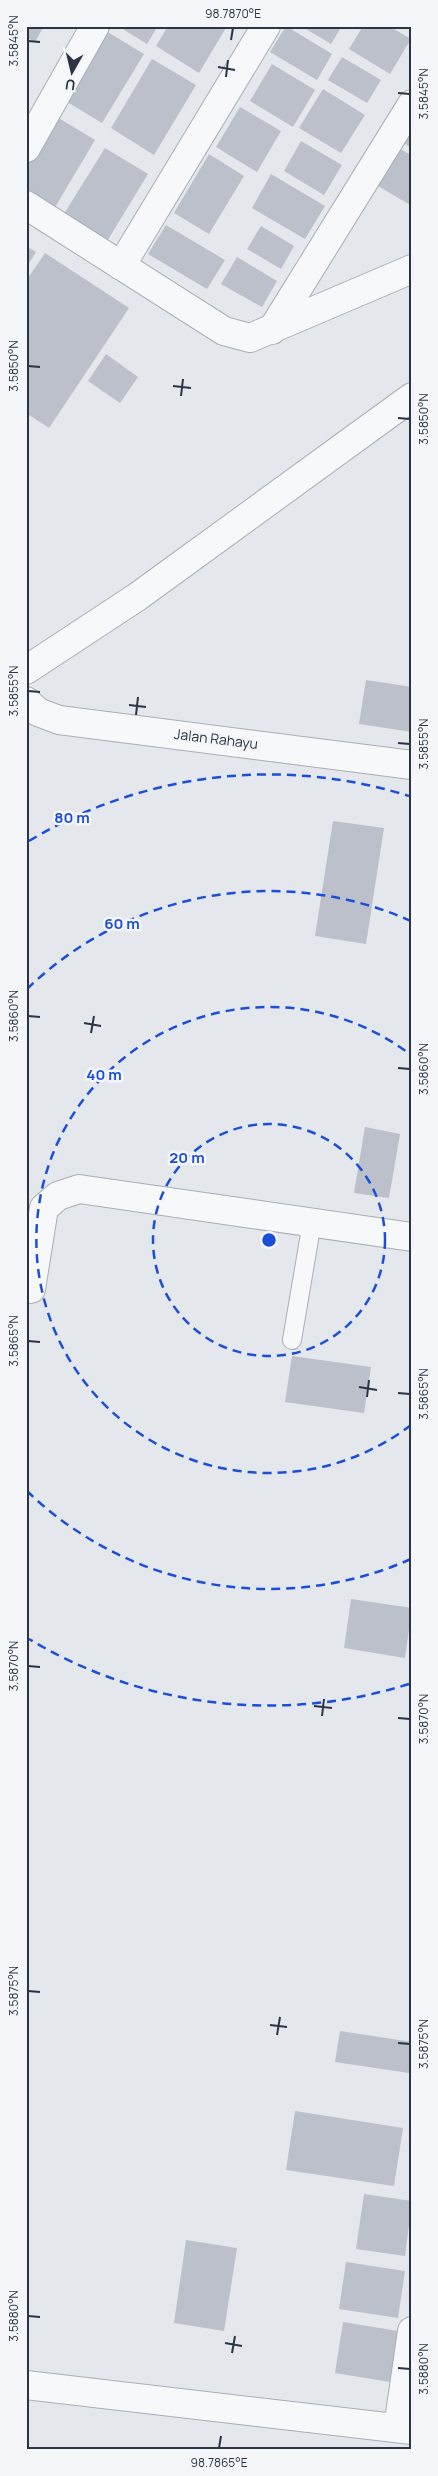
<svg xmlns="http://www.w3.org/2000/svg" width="438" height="2476" viewBox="0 0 438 2476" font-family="Manrope,sans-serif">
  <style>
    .building { fill: #bbc0ca }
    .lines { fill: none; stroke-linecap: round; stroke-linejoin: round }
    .lane-casing { stroke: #a9aeb7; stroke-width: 20 }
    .street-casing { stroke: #a9aeb7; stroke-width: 30 }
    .lane { stroke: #f7f8fa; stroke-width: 18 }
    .street { stroke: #f7f8fa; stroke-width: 28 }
    .ticks { fill: none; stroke: #2b3445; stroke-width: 2 }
    .ring { fill: none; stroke: #1d4ed8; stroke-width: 2.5; stroke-dasharray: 9 6 }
    .labels { text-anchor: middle; stroke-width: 5; stroke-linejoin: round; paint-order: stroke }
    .street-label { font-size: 14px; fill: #2b3445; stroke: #f4f6f9 }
    .centre { fill: #1d4ed8; stroke: #f4f6f9; stroke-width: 2.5 }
    .ring-label { font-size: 15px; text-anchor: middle; font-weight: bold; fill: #1d4ed8; stroke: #f4f6f9; stroke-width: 5; stroke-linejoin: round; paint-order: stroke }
    .neatline { fill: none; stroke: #2b3445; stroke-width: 2 }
    .ticks-label { font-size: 12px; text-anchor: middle; fill: #2b3445 }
  </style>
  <rect width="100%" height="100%" fill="#e4e7ec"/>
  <path class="building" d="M26,26H44L35,42L26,37Z
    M118,26H158L147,44Z
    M168,26H227L199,73L156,46Z
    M286,26L332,54L317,80L270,52Z
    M301,26H342L331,44Z
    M363,26H389L411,39L390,74L349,49Z
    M101,28L144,54L102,123L59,97Z
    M342,57L381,80L367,103L328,80Z
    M152,59L196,85L154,155L111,128Z
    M272,64L315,90L293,127L250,101Z
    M323,89L365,115L341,153L299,128Z
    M240,107L281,131L257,172L216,147Z
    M412,110V148L395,138Z
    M52,114L95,140L54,209L26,193V156Z
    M301,141L342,165L324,195L284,171Z
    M396,146L412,156V206L373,183Z
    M105,148L148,174L106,243L62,217Z
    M209,154L244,176L209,234L174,213Z
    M271,174L325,206L305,239L252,208Z
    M166,225L225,260L207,289L148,254Z
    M261,226L294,246L281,269L247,249Z
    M26,246L36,252L26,268Z
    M45,253L129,308L49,428L26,413V281Z
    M237,257L277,281L262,307L221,284Z
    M106,354L138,377L120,403L88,381Z
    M366,680L412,687V732L359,724Z
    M333,821L384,828L366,944L315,936Z
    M365,1127L400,1134L389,1198L354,1193Z
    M292,1356L371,1367L364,1413L285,1402Z
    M351,1599L412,1608L405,1658L344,1648Z
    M340,2031L412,2042L409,2073L335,2062Z
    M295,2111L403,2128L394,2186L286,2170Z
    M364,2194L412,2201L405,2256L356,2249Z
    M186,2240L237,2248L224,2331L174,2323Z
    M346,2262L405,2271L398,2318L339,2309Z
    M343,2322L398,2331L390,2382L335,2373Z"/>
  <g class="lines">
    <defs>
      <path id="lane" d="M292,1340L312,1222"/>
      <path id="street" d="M26,148L95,26
        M26,205L224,331L250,338L412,269
        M121,266L266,26
        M272,330L412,104
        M26,670L137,597L412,397
        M26,701L38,712L59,720L412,765
        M31,1289L44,1208L58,1196L79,1189L412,1237
        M26,2385L412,2430
        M398,2428L412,2331"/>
    </defs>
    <use href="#lane" class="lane-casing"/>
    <use href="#street" class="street-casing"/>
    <use href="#lane" class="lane"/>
    <use href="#street" class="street"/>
  </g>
  <path class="ticks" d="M231,40L233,28M28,41L40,42M218,67L235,70M226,77L228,60M398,93L410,94M28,366L40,367M173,386L191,388M181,396L183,379M398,418L410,419M28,691L40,692M129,705L146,707M136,715L138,697M398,743L410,744M28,1016L40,1017M84,1023L101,1026M91,1033L94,1016M398,1068L410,1069M28,1341L40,1342M359,1387L377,1390M398,1393L410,1394M367,1397L369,1380M28,1666L40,1667M314,1706L332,1708M322,1716L324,1699M398,1718L410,1719M28,1991L40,1992M270,2025L287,2027M277,2035L280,2017M398,2043L410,2044M28,2316L40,2317M225,2343L242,2346M232,2353L235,2336M398,2368L410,2369M219,2448L221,2436"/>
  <g class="ring">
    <circle cx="269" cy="1240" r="116"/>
    <path d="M411 1425A233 233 0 1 1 411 1055"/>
    <path d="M411 1559A349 349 0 0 1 27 1491M27 989A349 349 0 0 1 411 921"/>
    <path d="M409 1684A466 466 0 0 1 29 1639M29 841A466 466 0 0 1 409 796"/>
  </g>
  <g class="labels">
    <g class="street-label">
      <text transform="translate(216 739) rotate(7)" y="5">Jalan Rahayu</text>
    </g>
  </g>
  <circle cx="269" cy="1240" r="8" class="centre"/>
  <g class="ring-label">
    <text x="72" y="823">80 m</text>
    <text x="122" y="929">60 m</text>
    <text x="104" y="1080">40 m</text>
    <text x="187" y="1163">20 m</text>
  </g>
  <rect width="438" height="2476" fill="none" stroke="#f4f6f9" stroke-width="55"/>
  <g transform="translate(72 72) rotate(188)" stroke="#f4f6f9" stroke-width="4" paint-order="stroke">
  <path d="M0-4L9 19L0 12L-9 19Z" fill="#2b3445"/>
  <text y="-8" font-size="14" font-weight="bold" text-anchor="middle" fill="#2b3445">U</text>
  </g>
  <rect x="28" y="28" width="382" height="2420" class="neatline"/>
  <g class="ticks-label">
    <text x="233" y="18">98.7870°E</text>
    <text transform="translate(14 41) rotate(-90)" y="4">3.5845°N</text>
    <text transform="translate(424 94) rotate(-90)" y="4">3.5845°N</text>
    <text transform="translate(14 366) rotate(-90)" y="4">3.5850°N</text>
    <text transform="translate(424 419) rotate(-90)" y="4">3.5850°N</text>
    <text transform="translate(14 691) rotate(-90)" y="4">3.5855°N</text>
    <text transform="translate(424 744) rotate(-90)" y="4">3.5855°N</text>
    <text transform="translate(14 1016) rotate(-90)" y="4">3.5860°N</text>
    <text transform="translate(424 1069) rotate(-90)" y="4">3.5860°N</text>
    <text transform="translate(14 1341) rotate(-90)" y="4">3.5865°N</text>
    <text transform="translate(424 1394) rotate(-90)" y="4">3.5865°N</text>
    <text transform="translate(14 1666) rotate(-90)" y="4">3.5870°N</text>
    <text transform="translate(424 1719) rotate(-90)" y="4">3.5870°N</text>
    <text transform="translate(14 1991) rotate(-90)" y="4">3.5875°N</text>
    <text transform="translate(424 2044) rotate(-90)" y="4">3.5875°N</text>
    <text transform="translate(14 2316) rotate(-90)" y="4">3.5880°N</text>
    <text transform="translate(424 2369) rotate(-90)" y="4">3.5880°N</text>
    <text x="219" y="2467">98.7865°E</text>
  </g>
</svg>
